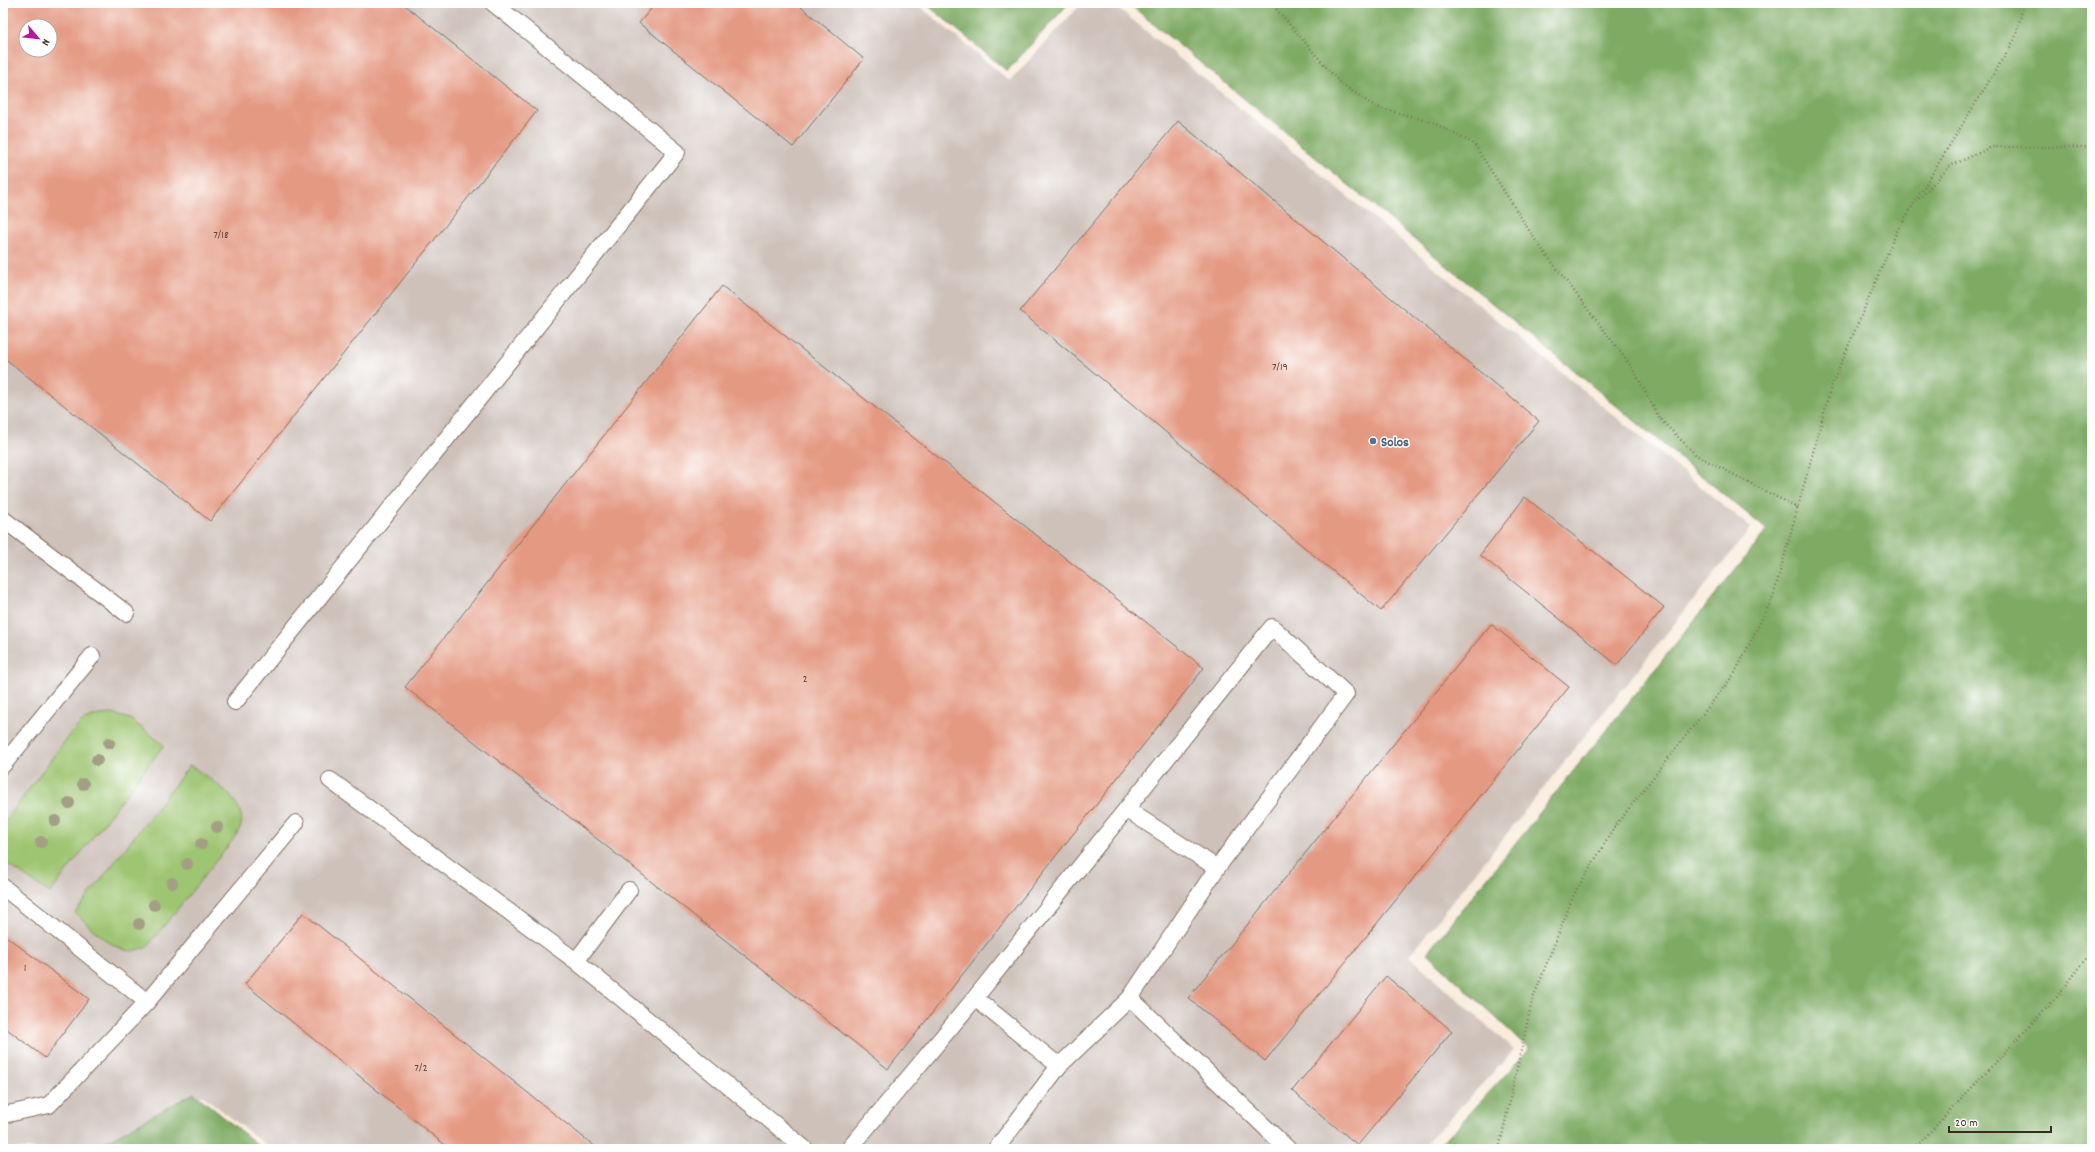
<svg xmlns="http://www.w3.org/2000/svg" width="2095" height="1152" viewBox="0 0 2095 1152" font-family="Dekko,sans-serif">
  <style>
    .industrial { fill: #cec1ba; fill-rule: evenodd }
    .green { fill: #9ec571; stroke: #6c7848 }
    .forest { fill: #7eaa63; stroke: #5c6a40 }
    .building { fill: #e49982; fill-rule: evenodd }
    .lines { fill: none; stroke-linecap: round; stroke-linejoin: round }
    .service-casing { stroke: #7e6e61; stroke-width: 18 }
    .path { stroke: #7e6e61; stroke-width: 2.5; stroke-dasharray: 1 3; stroke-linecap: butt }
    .service { stroke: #fff; stroke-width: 16 }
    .tree { fill: #a49f84 }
    .service-dot { fill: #5c6f8a; stroke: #fff; stroke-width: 1.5 }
    .labels { text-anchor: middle; stroke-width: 3; stroke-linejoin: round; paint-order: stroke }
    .number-label { font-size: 12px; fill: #654637 }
    .service-label { font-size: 14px; font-weight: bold; fill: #4e5e75; stroke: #fff; text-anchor: start }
  </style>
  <rect width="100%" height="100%" fill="#fff"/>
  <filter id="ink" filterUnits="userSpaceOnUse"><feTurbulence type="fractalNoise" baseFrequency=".025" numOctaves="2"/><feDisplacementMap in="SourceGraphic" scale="8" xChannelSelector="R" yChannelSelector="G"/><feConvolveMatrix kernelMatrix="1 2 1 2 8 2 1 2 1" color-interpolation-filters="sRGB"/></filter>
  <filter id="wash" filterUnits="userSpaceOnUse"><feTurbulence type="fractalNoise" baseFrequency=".012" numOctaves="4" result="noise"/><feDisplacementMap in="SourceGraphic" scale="16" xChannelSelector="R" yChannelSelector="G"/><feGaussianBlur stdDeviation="0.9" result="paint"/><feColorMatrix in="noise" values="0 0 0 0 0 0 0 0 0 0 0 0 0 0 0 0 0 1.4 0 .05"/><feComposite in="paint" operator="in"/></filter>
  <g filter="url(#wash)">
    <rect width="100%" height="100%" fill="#f9ecdd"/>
    <path class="industrial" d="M3,3H916L1010,81L1082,3H1112L1751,528L1409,956L1514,1050L1421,1149H271L202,1095L155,1149H8L3,1145ZM26,26H50V50H26Z"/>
    <path class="green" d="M113,714L130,719L164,745L50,893L4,862L3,824L70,734L84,720L99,715Z
      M190,765C207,778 247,799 241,825C240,830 235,836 232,841L148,946C143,948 138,950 133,951C111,951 91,926 75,913Z"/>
    <path class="forest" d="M925,3H1069L1007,71Z
      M1128,3H2092V1149H1437L1529,1049L1427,953L1767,530Z
      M194,1093L263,1149H92Z"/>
    <g id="blocks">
      <path class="building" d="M3,3H402L537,111L210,521L3,357ZM26,26H50V50H26Z
        M656,3H796L864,59L793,147L639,23Z
        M1178,121L1539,421L1381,611L1020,311Z
        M722,286L1204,668L888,1069L405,687Z
        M1525,497L1664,607L1617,665L1480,555Z
        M1491,624L1569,687L1265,1061L1188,998Z
        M303,913L598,1149H450L245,984Z
        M3,934L89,999L45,1058L3,1026Z
        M1386,976L1452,1031L1358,1145L1292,1091Z"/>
    </g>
  </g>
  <g filter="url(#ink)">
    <use href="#blocks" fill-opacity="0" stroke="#7e6e61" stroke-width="1"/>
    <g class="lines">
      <defs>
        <path id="service" d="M3,519L126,613
          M235,702L677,152L493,3
          M3,765L92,656
          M330,780L576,961L805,1149
          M1126,809L1217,868
          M3,887L147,1002L296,823
          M576,961L629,890
          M975,998L1059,1066
          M3,1115L49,1105L147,1002
          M849,1149L975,998L1272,627L1346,694L1217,868L1130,998
          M996,1149L1059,1066L1130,998L1288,1149"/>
      </defs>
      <use href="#service" class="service-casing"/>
      <path class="path" d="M1271,3L1341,84L1376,107L1432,122L1474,144L1536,241L1631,366L1660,419L1696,455L1798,508
        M1919,199L1950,166L1992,147H2087L2092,145
        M1499,1149L1532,1001L1574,894L1616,825L1735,673L1773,597L1831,387L1897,231L2015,39L2024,3
        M1914,1149L2059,995L2092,951"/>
      <use href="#service" class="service"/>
    </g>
    <g class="tree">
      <circle cx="109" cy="743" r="6"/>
      <circle cx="97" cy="760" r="6"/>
      <circle cx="83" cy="784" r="6"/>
      <circle cx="69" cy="803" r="6"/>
      <circle cx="55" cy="821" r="6"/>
      <circle cx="217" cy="827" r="6"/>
      <circle cx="41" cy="842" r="6"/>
      <circle cx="201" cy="844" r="6"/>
      <circle cx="187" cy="864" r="6"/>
      <circle cx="172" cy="883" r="6"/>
      <circle cx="154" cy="905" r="6"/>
      <circle cx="139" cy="924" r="6"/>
    </g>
  </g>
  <circle class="service-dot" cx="1373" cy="441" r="4"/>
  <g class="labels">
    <g class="number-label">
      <text x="221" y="238">7/18</text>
      <text x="1280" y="370">7/19</text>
      <text x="805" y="682">2</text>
      <text x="25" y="971">1</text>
      <text x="421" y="1071">7/2</text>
    </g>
    <g class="service-label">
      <text x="1381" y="446">Solos</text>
    </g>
  </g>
  <rect width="2095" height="1152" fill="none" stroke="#fff" stroke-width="16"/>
  <g transform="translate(38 38) rotate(118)"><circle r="19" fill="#ffffff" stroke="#b1aaa5"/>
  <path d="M0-3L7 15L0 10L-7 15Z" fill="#b5179e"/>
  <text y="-6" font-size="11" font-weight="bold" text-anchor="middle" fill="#3b2a1e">N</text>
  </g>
  <path d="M1949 1126v6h102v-6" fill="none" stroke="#3b2a1e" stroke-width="2"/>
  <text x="1955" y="1126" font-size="12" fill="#3b2a1e" stroke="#ffffff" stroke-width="3" paint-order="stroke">20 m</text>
</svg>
